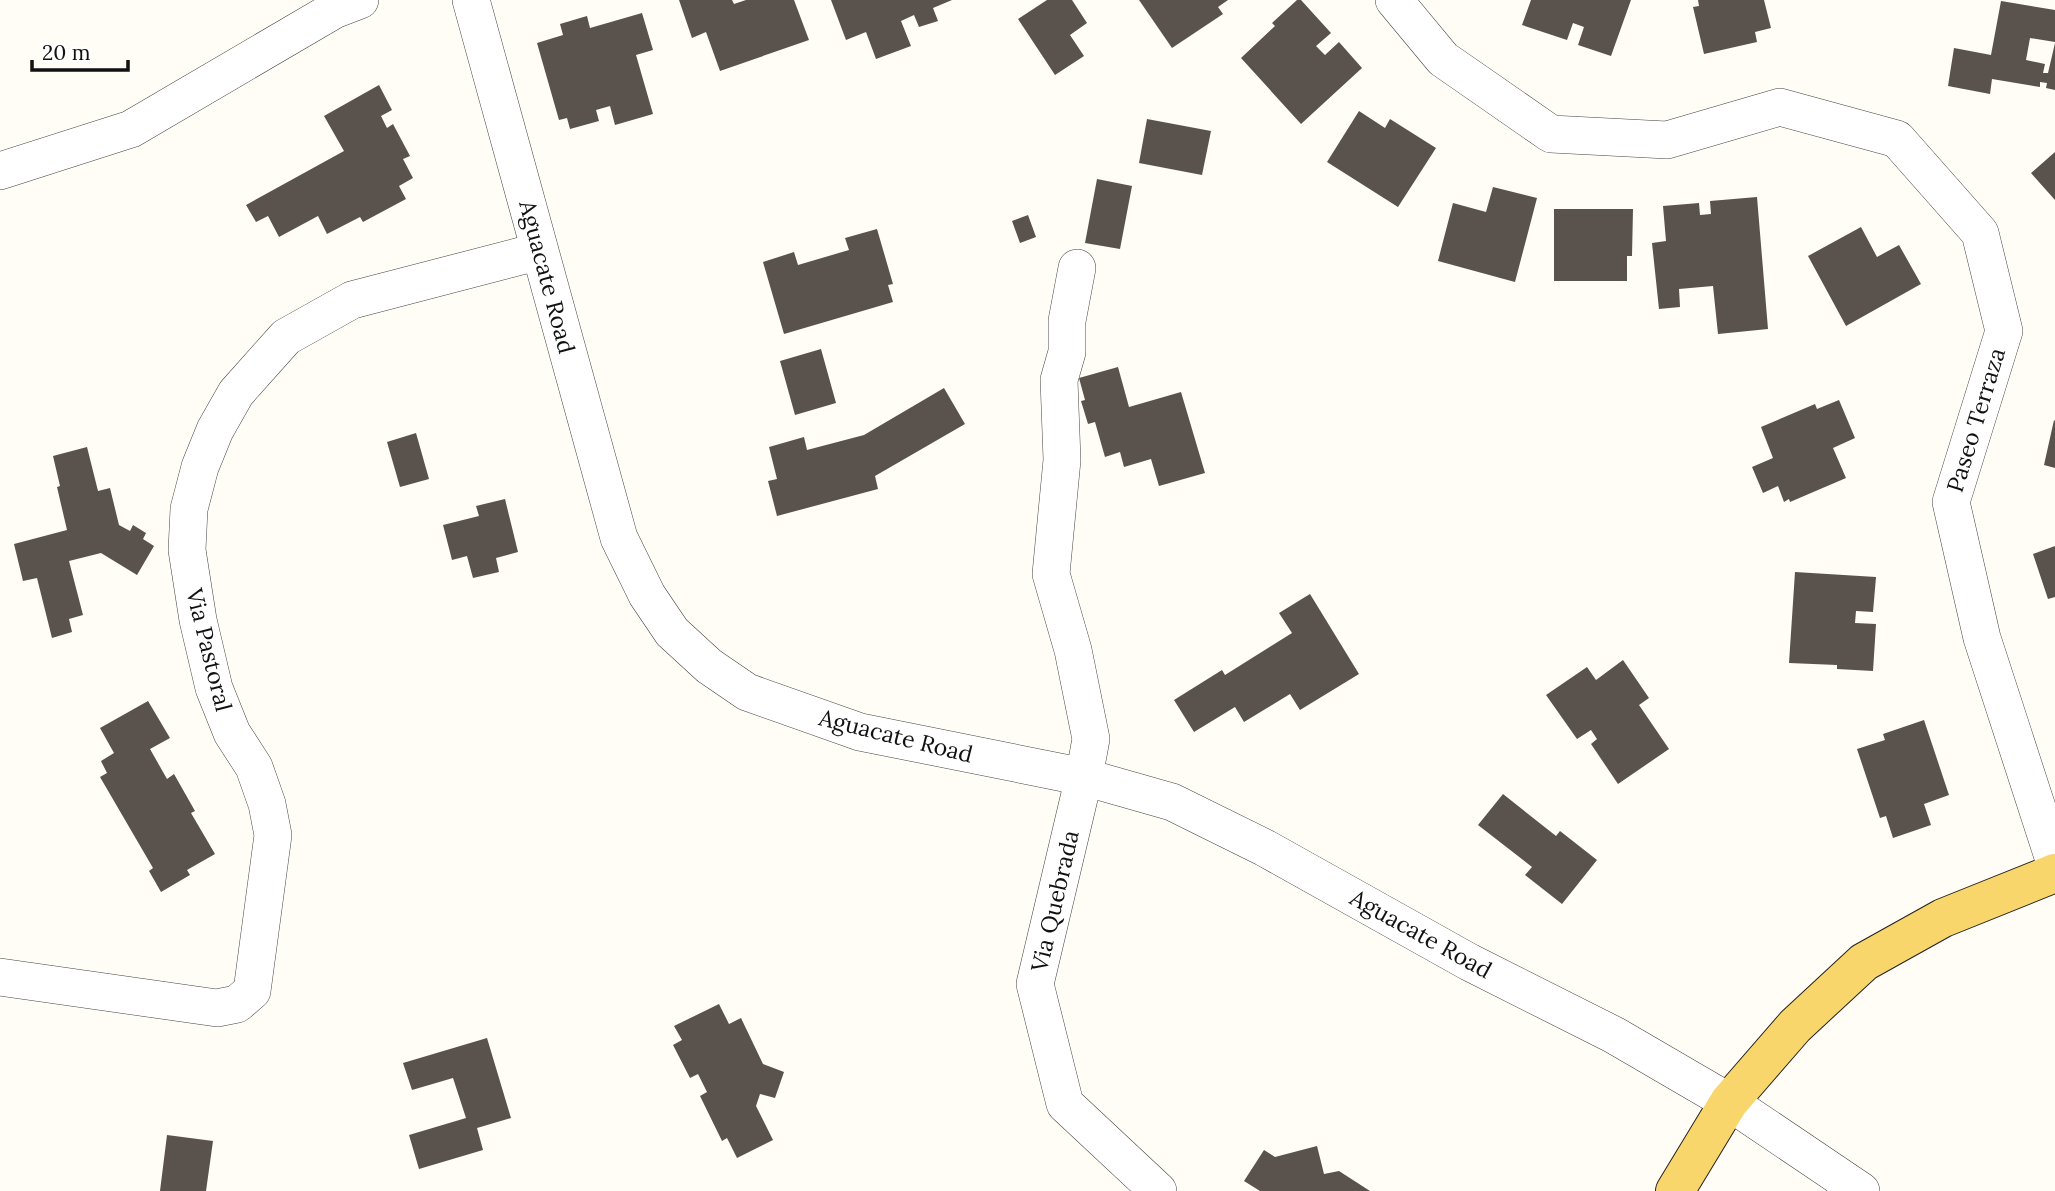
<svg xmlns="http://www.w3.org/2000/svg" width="2055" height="1191" viewBox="0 0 2055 1191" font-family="Lora,serif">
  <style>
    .building { fill: #5a524d }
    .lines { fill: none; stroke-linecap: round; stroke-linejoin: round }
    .minor-casing { stroke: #444; stroke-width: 38 }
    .major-casing { stroke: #222; stroke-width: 40 }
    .minor { stroke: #fff; stroke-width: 37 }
    .major { stroke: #f9d66b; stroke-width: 38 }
    .labels { text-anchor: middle; stroke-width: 7; stroke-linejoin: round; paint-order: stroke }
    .street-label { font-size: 23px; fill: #111; stroke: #fff }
  </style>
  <rect width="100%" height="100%" fill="#fffdf5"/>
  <path class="building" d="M679,0H732L734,4L746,0H794L809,40L720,71L706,32L692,38Z
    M831,0H952L933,8L938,21L919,27L914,15L901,21L911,46L876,59L866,32L846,40Z
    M1047,0H1072L1087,23L1070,35L1084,56L1055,75L1018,19Z
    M1139,0H1228L1218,7L1223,14L1172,48Z
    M1297,0H1301L1331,33L1316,46L1325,55L1339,42L1362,68L1301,124L1241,58L1275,26L1272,23Z
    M1531,0H1631L1611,56L1578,45L1584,27L1573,23L1567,40L1522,25Z
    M1698,0H1764L1771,28L1755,32L1757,42L1704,54L1693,7L1699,6Z
    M2001,1L2055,10V42L2030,38L2026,60L2045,64L2043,73H2048L2055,43V90L2046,88L2047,83L2040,82V87L1992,79L1990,94L1948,86L1954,48L1991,55Z
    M642,13L653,50L636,55L653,114L615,125L610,106L596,110L599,121L570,129L567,118L559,120L537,43L563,35L560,24L587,16L590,28Z
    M379,85L392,110L381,116L387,128L393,124L410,156L403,159L413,178L399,186L406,199L363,222L360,217L327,234L318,216L279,237L268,216L256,222L246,205L344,151L324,116Z
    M1359,111L1385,128L1390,119L1436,148L1398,207L1327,162Z
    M1147,119L1211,131L1202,175L1139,163Z
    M2055,152V200L2031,173Z
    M1097,179L1132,186L1120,249L1085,243Z
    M1493,187L1537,198L1515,282L1438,261L1453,203L1486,212Z
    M1757,197L1768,329L1718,334L1713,286L1679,289L1680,307L1659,309L1652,243L1666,241L1663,206L1699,203L1700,215L1711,214L1710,201Z
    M1554,209H1633L1632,256H1627V281H1554Z
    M1028,215L1036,237L1020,243L1012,221Z
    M1861,227L1877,257L1899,245L1921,284L1846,326L1808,256Z
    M877,229L893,284L888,285L893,302L784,334L763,262L794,252L798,265L849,250L845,238Z
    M821,349L836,403L795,415L780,361Z
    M1118,367L1129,407L1181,392L1205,473L1159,486L1151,459L1124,467L1120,452L1105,457L1095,422L1088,424L1081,401L1085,400L1079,378Z
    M944,388L965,424L875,476L878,489L777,516L768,481L777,479L769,447L804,437L807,450L864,435Z
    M1839,400L1855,438L1833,448L1846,478L1790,502L1789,499L1784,502L1778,486L1763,493L1752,467L1773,458L1761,427L1815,404L1817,409Z
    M2054,420L2055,421V468L2044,465Z
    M416,433L429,479L400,487L387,442Z
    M87,447L98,491L110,488L119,525L130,531L133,525L146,533L143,539L154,546L137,575L101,553L69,561L83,615L69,619L72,632L52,638L37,578L23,581L14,544L67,530L57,487L60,486L53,456Z
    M505,499L518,552L496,558L499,572L473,578L467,556L452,560L443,525L479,516L476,506Z
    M2055,546V597L2048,599L2033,554Z
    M1795,572L1876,577L1873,612L1856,611L1855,623L1876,624L1873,671L1837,669V665L1789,663Z
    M1310,594L1359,674L1300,710L1290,694L1244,722L1235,707L1194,732L1174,700L1222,670L1225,675L1292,633L1279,613Z
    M1623,660L1649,698L1639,705L1669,749L1618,784L1591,744L1597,739L1591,730L1577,739L1546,695L1587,667L1596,680Z
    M148,701L170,738L150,749L167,779L174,774L195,811L191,813L215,854L187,870L190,875L161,892L149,871L153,868L100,777L107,773L101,761L114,753L100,728Z
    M1924,720L1949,795L1924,804L1931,825L1893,838L1886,816L1880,818L1857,749L1885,740L1883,734Z
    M1503,794L1556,836L1560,831L1597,860L1562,904L1525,875L1532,867L1478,825Z
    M719,1004L729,1024L741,1018L763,1064L784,1072L775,1098L760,1094L756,1106L773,1140L737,1158L727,1138L722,1141L700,1096L707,1092L698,1074L690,1078L673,1045L682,1040L674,1026Z
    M487,1038L511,1118L477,1128L483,1150L419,1169L409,1135L466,1118L453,1078L412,1090L403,1063Z
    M167,1135L213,1141L206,1191H160Z
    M1317,1146L1324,1174L1339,1171L1370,1191H1260L1244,1181L1264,1150L1275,1157Z"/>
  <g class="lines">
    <defs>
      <path id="minor" d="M471,0L619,538L647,595L672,632L709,666L747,692L860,732L1084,777L1172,802L1265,848L1469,962L1614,1035L1729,1102L1861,1191
        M1394,0L1443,59L1551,134L1667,140L1780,107L1897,139L1980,233L2004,331L1951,502L1982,638L2055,863
        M0,171L131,129L334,10L360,0
        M1077,268L1067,321V352L1059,380L1062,460L1051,574L1073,650L1091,739L1084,777L1035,984L1065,1104L1158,1191
        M0,977L217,1008L237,1004L252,991L273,835L267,804L254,767L232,733L214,688L198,620L187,550L189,509L200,467L215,430L236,393L286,337L352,300L540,251"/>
      <path id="major" d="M1675,1191L1729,1102L1795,1026L1864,962L1943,918L2055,873"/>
    </defs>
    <use href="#minor" class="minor-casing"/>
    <use href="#major" class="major-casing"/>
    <use href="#minor" class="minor"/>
    <use href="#major" class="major"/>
  </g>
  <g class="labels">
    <g class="street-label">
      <text transform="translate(547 277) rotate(75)" y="8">Aguacate Road</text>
      <text transform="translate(1976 420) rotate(-73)" y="8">Paseo Terraza</text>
      <text transform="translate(209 650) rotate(76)" y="8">Via Pastoral</text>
      <text transform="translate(896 736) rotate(14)" y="8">Aguacate Road</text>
      <text transform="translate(1055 901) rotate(-77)" y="8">Via Quebrada</text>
      <text transform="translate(1421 934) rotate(29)" y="8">Aguacate Road</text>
    </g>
  </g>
  <path d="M32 60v10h96v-10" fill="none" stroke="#111111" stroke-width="3.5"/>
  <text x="42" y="60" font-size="21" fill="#111111" stroke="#ffffff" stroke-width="5" paint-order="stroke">20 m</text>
</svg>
